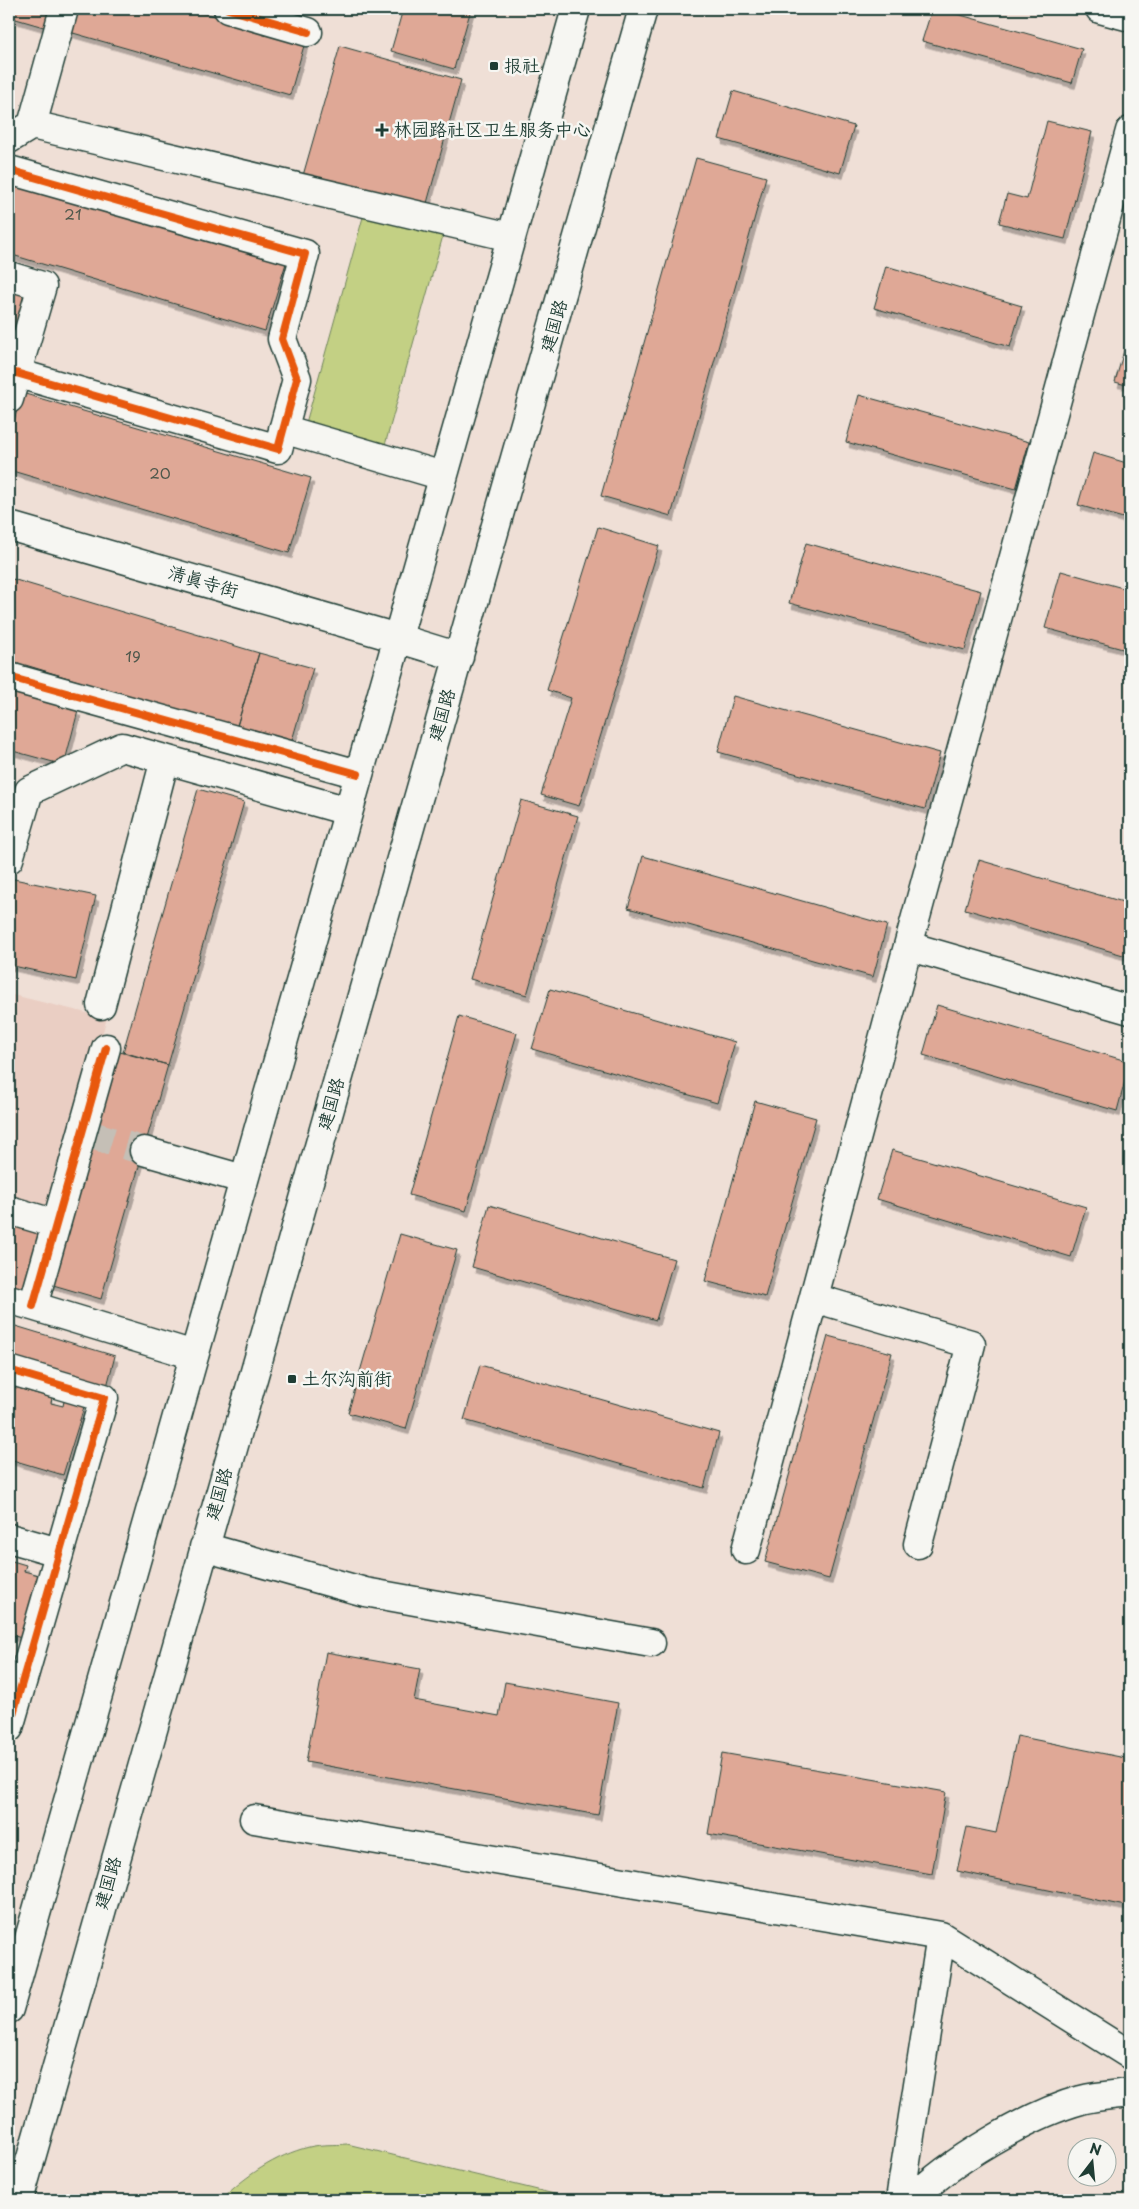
<svg xmlns="http://www.w3.org/2000/svg" width="1139" height="2209" viewBox="0 0 1139 2209" font-family="'Playpen Sans','LXGW WenKai TC',sans-serif">
  <style>
    .built { fill: #eacec3 }
    .green { fill: #c3d084; stroke: #71865c }
    .building { fill: #dfa896; stroke: #1f3d34; filter: url(#shadow) }
    .lines { fill: none; stroke-linecap: round; stroke-linejoin: round }
    .minor-tunnel { stroke: #c5bfb6; stroke-width: 28; stroke-dasharray: 28 14; stroke-linecap: butt }
    .minor-casing { stroke: #1f3d34; stroke-width: 31 }
    .major-casing { stroke: #1f3d34; stroke-width: 31 }
    .minor { stroke: #f6f6f2; stroke-width: 28 }
    .major { stroke: #f6f6f2; stroke-width: 28 }
    .cycleway-casing { stroke: #f6f6f2; stroke-width: 11 }
    .cycleway { stroke: #e8590c; stroke-width: 8 }
    .poi-dot { fill: #1f3d34; stroke: #f6f6f2; stroke-width: 2 }
    .labels { text-anchor: middle; stroke-width: 5; stroke-linejoin: round; paint-order: stroke }
    .number-label { font-size: 15px; fill: #4f584c }
    .poi-label { font-size: 18px; fill: #1f3d34; stroke: #f6f6f2; text-anchor: start }
    .street-label { font-size: 18px; fill: #1f3d34; stroke: #f6f6f2 }
  </style>
  <defs>
    <filter id="shadow"><feDropShadow dx="3" dy="5.5" stdDeviation="0" flood-color="#0004"/></filter>
  </defs>
  <rect width="100%" height="100%" fill="#efdfd6"/>
  <filter id="ink" filterUnits="userSpaceOnUse"><feTurbulence type="fractalNoise" baseFrequency=".02" numOctaves="2"/><feDisplacementMap in="SourceGraphic" scale="10" xChannelSelector="R" yChannelSelector="G"/><feConvolveMatrix kernelMatrix="1 2 1 2 8 2 1 2 1" color-interpolation-filters="sRGB"/></filter>
  <g filter="url(#ink)">
    <path class="built" d="M9,994L107,1018L50,1211L9,1201Z"/>
    <path class="green" d="M365,210L444,232L385,445L306,423Z
      M347,2144L575,2199L574,2200H221C244,2177 276,2155 309,2147C321,2144 335,2145 347,2144Z"/>
    <path class="building" d="M9,9H53L47,28L9,17Z
      M72,9H190L305,42L290,95L66,31Z
      M403,9H471L454,69L391,51Z
      M932,9H939L1082,49L1072,83L922,41Z
      M340,46L461,80L424,214L302,179Z
      M733,91L854,126L840,173L719,139Z
      M1047,121L1092,132L1065,239L999,223L1007,194L1027,199Z
      M696,158L766,177L671,516L601,496Z
      M9,177L287,260L265,331L9,254Z
      M886,266L1022,306L1010,347L874,308Z
      M9,283L29,289L9,358Z
      M1129,333L1130,334V386L1115,382Z
      M22,393L311,478L289,553L9,470V438Z
      M859,395L1029,442L1016,489L846,442Z
      M1093,453L1130,464V520L1078,505Z
      M598,527L659,546L579,806L541,795L571,698L547,690Z
      M806,543L981,591L965,650L789,603Z
      M1061,571L1130,590V651L1045,628Z
      M9,578L259,653L236,729L9,660Z
      M259,653L313,668L291,744L236,729Z
      M9,692L78,711L64,765L9,750Z
      M733,696L940,753L925,809L718,752Z
      M198,789L244,802L168,1065L123,1052Z
      M521,800L578,816L527,995L470,979Z
      M643,856L887,925L873,977L628,908Z
      M979,860L1130,904V957L965,909Z
      M9,878L96,896L76,980L9,965Z
      M550,989L735,1042L717,1103L532,1049Z
      M937,1005L1130,1062L1117,1111L923,1055Z
      M459,1016L517,1033L466,1211L409,1195Z
      M109,1049L168,1065L101,1299L43,1282Z
      M755,1101L816,1118L765,1297L705,1281Z
      M892,1150L1086,1207L1071,1257L877,1199Z
      M489,1205L674,1259L656,1320L472,1267Z
      M9,1223L48,1234L31,1294L9,1287Z
      M400,1234L457,1250L406,1429L348,1413Z
      M9,1324L115,1356L105,1394L9,1366Z
      M828,1336L892,1353L829,1579L765,1562Z
      M480,1365L719,1433L704,1488L464,1420Z
      M11,1386L52,1398L51,1403L63,1406L64,1401L84,1407L63,1475L9,1459V1392Z
      M9,1560L26,1565L24,1571L42,1576L24,1639L9,1634Z
      M326,1652L420,1669L414,1700L499,1716L505,1682L618,1703L598,1815L306,1762Z
      M1017,1736L1130,1759V1907L957,1871L967,1827L996,1833Z
      M722,1753L946,1792L932,1874L708,1834Z"/>
    <g class="lines">
      <path class="minor-tunnel" d="M85,1133L144,1151"/>
      <defs>
        <path id="minor" d="M228,9L308,32
          M32,125L64,9
          M9,139L32,125L511,237
          M9,170L305,254L282,339L297,379L278,449L16,373
          M9,276L42,286L9,399
          M283,429L443,476
          M9,526L397,638
          M9,677L358,774
          M9,859L29,791L122,747L348,811
          M908,946L1130,1010
          M101,1005L165,759
          M144,1151L243,1179
          M9,1210L56,1224
          M814,1298L971,1344L918,1544
          M9,1299L194,1355
          M33,1306L106,1048
          M9,1370L104,1398L9,1728
          M9,1538L58,1552
          M204,1547L365,1592L651,1643
          M746,1550L908,946L1130,131
          M254,1819L941,1936L1130,2055
          M900,2200L941,1936
          M912,2200C948,2162 1030,2114 1081,2100C1097,2096 1114,2095 1130,2093"/>
        <path id="major" d="M1100,9L1130,17
          M397,638L459,657
          M9,2009L576,9
          M19,2200L643,9"/>
      </defs>
      <use href="#minor" class="minor-casing"/>
      <use href="#major" class="major-casing"/>
      <use href="#minor" class="minor"/>
      <use href="#major" class="major"/>
      <defs>
        <path id="cycleway" d="M228,9L308,32
          M9,170L305,254L282,339L297,379L278,449L16,373
          M9,677L358,774
          M33,1306L106,1048
          M9,1370L104,1398L9,1728"/>
      </defs>
      <use href="#cycleway" class="cycleway-casing"/>
      <use href="#cycleway" class="cycleway"/>
    </g>
  </g>
  <g class="poi-dot">
    <rect x="489" y="61" width="10" height="10" rx="2.5"/>
    <path d="M379.5 122.5h5v5h5v5h-5v5h-5v-5h-5v-5h5z"/>
    <rect x="287" y="1374" width="10" height="10" rx="2.5"/>
  </g>
  <g class="labels">
    <g class="number-label">
      <text x="73" y="220">21</text>
      <text x="160" y="479">20</text>
      <text x="133" y="662">19</text>
    </g>
    <g class="poi-label">
      <text x="504" y="72">报社</text>
      <text x="393" y="136">林园路社区卫生服务中心</text>
      <text x="302" y="1385">土尔沟前街</text>
    </g>
    <g class="street-label">
      <text transform="translate(554 326) rotate(-74)" y="6">建国路</text>
      <text transform="translate(203 582) rotate(16)" y="6">清真寺街</text>
      <text transform="translate(442 715) rotate(-74)" y="6">建国路</text>
      <text transform="translate(331 1104) rotate(-74)" y="6">建国路</text>
      <text transform="translate(219 1494) rotate(-74)" y="6">建国路</text>
      <text transform="translate(108 1883) rotate(-74)" y="6">建国路</text>
    </g>
  </g>
  <rect width="1139" height="2209" fill="none" stroke="#f6f6f2" stroke-width="30"/>
  <rect x="15" y="15" width="1109" height="2179" fill="none" stroke="#1f3d34" stroke-width="2" filter="url(#ink)"/>
  <g transform="translate(1092 2162) rotate(16)"><circle r="24" fill="#f6f6f2" stroke="#a0aca6"/>
  <path d="M0-4L9 19L0 12L-9 19Z" fill="#1f3d34"/>
  <text y="-8" font-size="14" font-weight="bold" text-anchor="middle" fill="#1f3d34">N</text>
  </g>
</svg>
